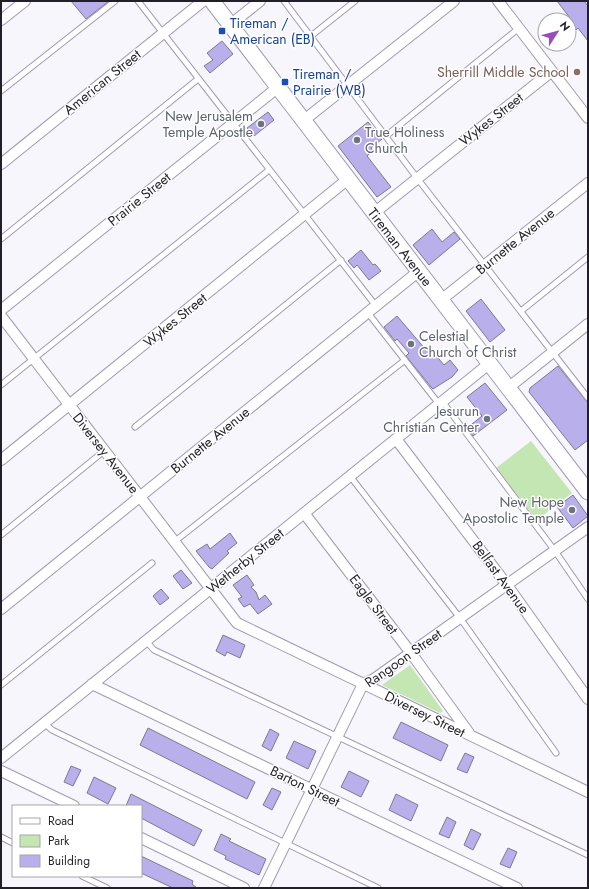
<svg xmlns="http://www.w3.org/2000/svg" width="589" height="889" viewBox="0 0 589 889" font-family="Jost,sans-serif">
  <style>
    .green { fill: #c3e6b2 }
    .building { fill: #b9afeb; stroke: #7d7894 }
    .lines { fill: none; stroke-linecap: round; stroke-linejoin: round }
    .lane-casing { stroke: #a299b6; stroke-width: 7 }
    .street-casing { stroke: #a299b6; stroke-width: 12 }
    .secondary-casing { stroke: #a299b6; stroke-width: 17 }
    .lane { stroke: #fff; stroke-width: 5 }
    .street { stroke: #fff; stroke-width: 10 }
    .secondary { stroke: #fff; stroke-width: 15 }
    .transit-dot { fill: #1a4fb4; stroke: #fff; stroke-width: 1.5 }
    .education-dot { fill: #8d6e63; stroke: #fff; stroke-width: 1.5 }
    .worship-dot { fill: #6b7280; stroke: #fff; stroke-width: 1.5 }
    .labels { text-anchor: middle; stroke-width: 3; stroke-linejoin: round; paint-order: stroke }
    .transit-label { font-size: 14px; fill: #164399; stroke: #fff; text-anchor: start }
    .education-label { font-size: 14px; fill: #785e54; stroke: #fff; text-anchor: end }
    .street-label { font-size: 14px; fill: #221f2a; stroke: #fff }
    .worship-label { font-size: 14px; fill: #5b616d; stroke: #fff; text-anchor: end }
  </style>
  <rect width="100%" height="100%" fill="#f7f6fc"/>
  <path class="green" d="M531,441L572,493L537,520L496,468Z
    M410,665L443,711L440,713L382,685Z"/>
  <path class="building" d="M71,1H109L86,19Z
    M557,1H584L588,6V41L578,28L576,30L571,23L573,22Z
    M222,41L233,54L210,73L204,66L213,60L207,53Z
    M268,112L274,120L254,136L247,128Z
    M368,122L382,139L371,148L373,151L367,156L391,187L377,197L338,146Z
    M432,229L442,242L454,232L460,239L429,265L413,245Z
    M361,250L373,265L375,264L381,271L369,280L357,265L354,268L348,261Z
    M481,299L505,330L490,342L466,311Z
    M397,316L426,350L429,347L444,365L450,360L458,370L452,377L433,389L431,387L406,356L409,353L397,339L395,341L384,327Z
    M558,366L588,403V440L575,450L529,392L530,388Z
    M485,383L507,410L473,436L467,428L482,416L467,397Z
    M573,495L588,516L573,528L557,507Z
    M230,533L237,543L227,551L229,553L212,569L209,567L196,551L207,544L210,549Z
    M181,570L192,583L183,589L173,576Z
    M247,575L254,585L251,587L256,592L259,600L265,595L272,604L258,614L250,604L244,607L238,599L242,597L233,585Z
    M161,589L169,598L160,605L153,596Z
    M223,635L245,645L240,658L227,652L225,656L216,651Z
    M401,722L448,745L441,761L393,738Z
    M148,728L255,782L247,799L140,745Z
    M270,729L279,734L271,751L262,746Z
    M294,741L316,751L308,769L286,758Z
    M465,753L474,757L467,773L457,769Z
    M71,766L81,770L73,786L64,782Z
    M349,771L369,781L361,797L341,787Z
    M94,777L116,788L108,804L87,793Z
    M272,788L281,792L272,810L263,805Z
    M131,794L202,830L194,846L141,818V806H126Z
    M396,794L418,805L411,821L389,810Z
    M447,817L456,822L449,838L439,834Z
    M471,829L481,834L473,850L464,845Z
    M221,834L231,839L229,841L266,859L259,875L225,859L226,856L214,850Z
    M508,848L517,852L510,868L500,864Z
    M141,856L193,881L192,884L197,888H173L141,873Z"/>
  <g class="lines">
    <defs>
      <path id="lane" d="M138,1L376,306
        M284,1L417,178L588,398
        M311,36L355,1
        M1,91L115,1
        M386,136L519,28
        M1,239L198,79
        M521,311L588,257
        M368,313L439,404
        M1,385L269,170
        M442,401L555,551L588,599
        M135,427L341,260
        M350,476L460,618L556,753
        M1,535L104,451
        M174,542L405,360
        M146,641L154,650L588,855
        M1,685L152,563
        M44,723L52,730L378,888
        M1,837L13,843
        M82,876L107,888"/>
      <path id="street" d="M498,1L588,118
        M1,20L25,1
        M230,25L260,1
        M303,121L454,1
        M1,164L203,1
        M374,213L552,71
        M441,300L588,183
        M1,310L277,88
        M1,316L237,623L588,792
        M508,388L588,324
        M396,439L507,585L588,699
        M1,460L348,179
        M304,513L411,653L469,733
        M1,609L419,271
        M92,684L517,888
        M1,758L490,363
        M1,771L74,806
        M141,838L244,888
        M264,888L363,684L374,679L588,527"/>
      <path id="secondary" d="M212,1L588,492"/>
    </defs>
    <use href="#lane" class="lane-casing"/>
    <use href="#street" class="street-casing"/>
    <use href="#secondary" class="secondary-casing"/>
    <use href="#lane" class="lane"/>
    <use href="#street" class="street"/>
    <use href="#secondary" class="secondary"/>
  </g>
  <g class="transit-dot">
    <rect x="218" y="27" width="8" height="8" rx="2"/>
    <rect x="281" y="78" width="8" height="8" rx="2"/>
  </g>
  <circle class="education-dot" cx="577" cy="72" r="4"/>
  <g class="worship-dot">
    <circle cx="261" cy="124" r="4"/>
    <circle cx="357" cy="140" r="4"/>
    <circle cx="411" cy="344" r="4"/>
    <circle cx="487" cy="419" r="4"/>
    <circle cx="572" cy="510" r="4"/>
  </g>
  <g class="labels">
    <g class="transit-label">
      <text x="230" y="28">Tireman /<tspan x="230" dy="16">American (EB)</tspan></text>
      <text x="293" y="79">Tireman /<tspan x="293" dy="16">Prairie (WB)</tspan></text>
    </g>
    <g class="education-label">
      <text x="569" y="77">Sherrill Middle School</text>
    </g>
    <g class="street-label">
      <text transform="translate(102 82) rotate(-39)" y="5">American Street</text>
      <text transform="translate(491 119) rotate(-38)" y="5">Wykes Street</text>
      <text transform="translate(139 199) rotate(-39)" y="5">Prairie Street</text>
      <text transform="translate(515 241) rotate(-39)" y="5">Burnette Avenue</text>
      <text transform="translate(400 247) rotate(52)" y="5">Tireman Avenue</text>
      <text transform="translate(175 320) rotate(-39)" y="5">Wykes Street</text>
      <text transform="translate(210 440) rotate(-39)" y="5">Burnette Avenue</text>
      <text transform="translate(106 453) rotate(52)" y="5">Diversey Avenue</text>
      <text transform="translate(245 561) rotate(-39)" y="5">Wetherby Street</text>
      <text transform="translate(501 577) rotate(54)" y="5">Belfast Avenue</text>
      <text transform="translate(374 604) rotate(53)" y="5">Eagle Street</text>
      <text transform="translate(403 658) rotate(-35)" y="5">Rangoon Street</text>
      <text transform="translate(425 714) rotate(26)" y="5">Diversey Street</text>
      <text transform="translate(305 786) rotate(26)" y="5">Barton Street</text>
    </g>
    <g class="worship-label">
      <text x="253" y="121">New Jerusalem<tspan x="253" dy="16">Temple Apostle</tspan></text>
      <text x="365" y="137" text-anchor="start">True Holiness<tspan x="365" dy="16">Church</tspan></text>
      <text x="419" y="341" text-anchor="start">Celestial<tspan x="419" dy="16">Church of Christ</tspan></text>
      <text x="479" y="416">Jesurun<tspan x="479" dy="16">Christian Center</tspan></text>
      <text x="564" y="507">New Hope<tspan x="564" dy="16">Apostolic Temple</tspan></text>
    </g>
  </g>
  <rect width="589" height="889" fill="none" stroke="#221f2a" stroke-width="4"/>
  <rect x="12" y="805" width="130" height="72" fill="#ffffff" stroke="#a7a5aa"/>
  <rect x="20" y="818" width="20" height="6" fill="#ffffff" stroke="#a7a5aa"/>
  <text x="48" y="825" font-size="12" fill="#221f2a">Road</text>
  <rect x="20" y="835" width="20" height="12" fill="#c3e6b2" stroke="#a7a5aa"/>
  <text x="48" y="845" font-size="12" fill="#221f2a">Park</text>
  <rect x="20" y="855" width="20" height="12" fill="#b9afeb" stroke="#a7a5aa"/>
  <text x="48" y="865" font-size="12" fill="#221f2a">Building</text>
  <g transform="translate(557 32) rotate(54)"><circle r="19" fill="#ffffff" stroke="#a7a5aa"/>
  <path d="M0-3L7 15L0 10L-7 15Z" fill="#994cbe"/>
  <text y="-6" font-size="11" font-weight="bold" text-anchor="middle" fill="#221f2a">N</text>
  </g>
</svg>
